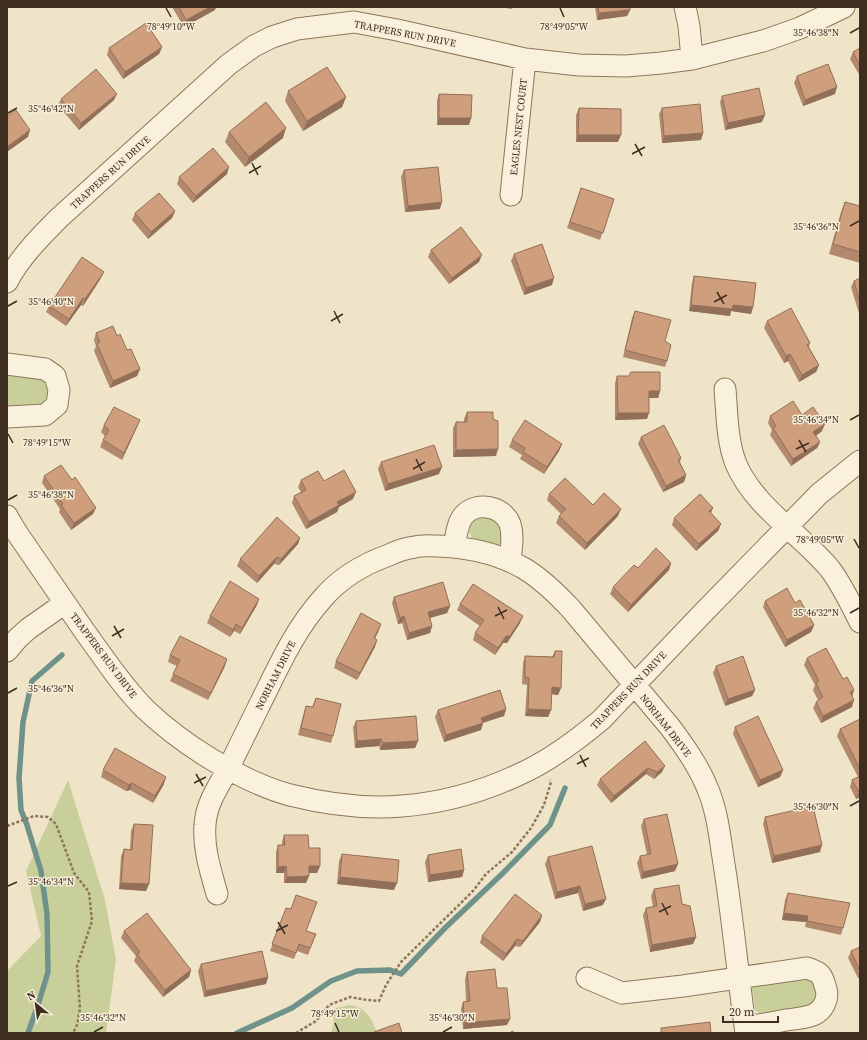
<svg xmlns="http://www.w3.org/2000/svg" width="867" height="1040" viewBox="0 0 867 1040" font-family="'Source Serif 4',serif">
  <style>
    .green { fill: #c9cf9b }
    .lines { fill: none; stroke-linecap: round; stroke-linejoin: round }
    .stream { stroke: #6f938a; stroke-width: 5.5 }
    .street-casing { stroke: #8d765c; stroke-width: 23 }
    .path { stroke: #8d765c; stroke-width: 2.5; stroke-dasharray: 3 2; stroke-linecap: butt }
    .street { stroke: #faf1dc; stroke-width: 21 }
    .wall { fill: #b2896c }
    .shaded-wall { fill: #916f58 }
    .building { fill: #cf9f7d; stroke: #916f58 }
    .ticks { fill: none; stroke: #3d2e20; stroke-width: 1.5 }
    .labels { text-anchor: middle; stroke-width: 3; stroke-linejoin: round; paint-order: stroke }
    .street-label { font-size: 10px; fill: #3d2e20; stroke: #f7eed8 }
    .ticks-label { font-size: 10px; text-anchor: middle; fill: #3d2e20; stroke: #f7eed8; stroke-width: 3; stroke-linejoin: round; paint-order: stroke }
  </style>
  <rect width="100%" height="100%" fill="#f0e4c8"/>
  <path class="green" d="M7,373C14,373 30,373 36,376C45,379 51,390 47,399C46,402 43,404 41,406L7,407Z
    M482,515L500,520L503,542L497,545L477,540L472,538L469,531C471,522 474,519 482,515Z
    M68,780L105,900L116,960L106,1033H7V971L41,936L26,871Z
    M811,978L820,995L809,1008L764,1015L761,1014L756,1011L755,1008L752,988L753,984Z
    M349,1005C367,1007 371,1018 377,1033H330C335,1026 334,1018 332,1011L336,1008Z"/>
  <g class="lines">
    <path class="stream" d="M28,1033L38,1005L48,972L47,914L41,871L27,825L21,810L19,778L23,722L32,681L62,655
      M237,1033L292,1008L331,981L357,971L390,970L401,974L445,928L502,874L550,825L565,788"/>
    <defs>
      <path id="street" d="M685,7L689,26L692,59
        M511,195L525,59
        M7,282C20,257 40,237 59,218L229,64L254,46L272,37L297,29L354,22L397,30L525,59L579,65L626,66L661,63L692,59L763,41L800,28L844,7
        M7,364L45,369L55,376L59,390L57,405L45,415L7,417
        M725,389C727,413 727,442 736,464C755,508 800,533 830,569C842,585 851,604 860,622
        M7,516L17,533C40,566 62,599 85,632C104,658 122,686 145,709C165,728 188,745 211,759C236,774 263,788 290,795C326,804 366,809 402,806C442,803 484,791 520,774C549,761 577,740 601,720L701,615L819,494L860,461
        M454,547C456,537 457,523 464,515C477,501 503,506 510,524C514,536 511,549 510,561
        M7,651L18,638L28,629L65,603
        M217,894C211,872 203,849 205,825C206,804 218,787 228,769C238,749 248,728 258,708C277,670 294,630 323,598C341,577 364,564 389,555C397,551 407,548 415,547C422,545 430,546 437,546C467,547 498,553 525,569C543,580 557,594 571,609L670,727C685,747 700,768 709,792C718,815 720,839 724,864C733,920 738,977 746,1033
        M587,978L622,993L683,986L807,968C822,973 822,975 826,989C829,999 823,1011 813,1015C805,1018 794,1019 786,1020C772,1023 759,1025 745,1027"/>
    </defs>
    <use href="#street" class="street-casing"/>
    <path class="path" d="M7,826L34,816L48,817L56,824L74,873L89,892L92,921L77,966L80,1009L77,1025L73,1033
      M296,1033L316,1021L329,1005L350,997L367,1000L379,1001L386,985L401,962L473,891L486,874L512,852L531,828L544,805L551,782L550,780"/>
    <use href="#street" class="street"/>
  </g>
  <path class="wall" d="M172,7H216L215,10L184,27Z
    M500,7H512V9Z
    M595,7H630V10L627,16L597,20Z
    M162,47L159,54L123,79L107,55L109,48Z
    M860,48V76L850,59L853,52Z
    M797,76L835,94L803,106L794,83Z
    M288,91L346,97L342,107L303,131L285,101Z
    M439,94L471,118L469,125H437V101Z
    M722,96L762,122L725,130L720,102Z
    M61,99L114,100L79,130L58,105Z
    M579,108L618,142H576V115Z
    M662,108L703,133L701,140L662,143L659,114Z
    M229,132L283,138L245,167L225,142Z
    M404,170L440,209L405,212L401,177Z
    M227,174L193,203L177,184L179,177Z
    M581,188L614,199L600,240L567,228Z
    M845,202L860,206V263L829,254L841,212Z
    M175,211L172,218L148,239L132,220L135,213Z
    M431,250L479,262L449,284L428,257Z
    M514,254L552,285L524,295L511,261Z
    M694,276L753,307L751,314L731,311L730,316L689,311L692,283Z
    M101,278L83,306L81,305L66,326L46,312L49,306Z
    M860,278V317L851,287L854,281Z
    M635,311L665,341L667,361L665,367L623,357L632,318Z
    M767,321L810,343L809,347L819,365L816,372L799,382L788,361L784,363L764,328Z
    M96,333L117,336L140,369L137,376L110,388L94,351L96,346L94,340Z
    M617,376L660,391L658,398H649L647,419L615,420V383Z
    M467,412L493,419L496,456L453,457V428L456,422H464V419Z
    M802,415L822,431L816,436L820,442L817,448L791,466L770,435L772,430L768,423L770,416Z
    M140,420L137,427L122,460L100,447L103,440L105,436L101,432L104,425Z
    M641,437L681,458L680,462L686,475L684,482L663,492L638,444Z
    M512,440L562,444L559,451L544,474L520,459L522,455L509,447Z
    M381,462L439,474L385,491L378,469Z
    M44,476L93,514L71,530L59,512L60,509L42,483Z
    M301,480L324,481L353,499L339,507L337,512L306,529L292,503L294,496L301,492L298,487Z
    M549,494L618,516L585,550L556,523L559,516L561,514L547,500Z
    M711,513L721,524L718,531L696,551L672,525L674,518Z
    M300,538L298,544L279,565L274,564L257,583L237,566L240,559Z
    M671,563L669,570L628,612L610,594L613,587L638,568Z
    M394,597L450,606L447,613L430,618L432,626L430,633L407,640L402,623L398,624L392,603Z
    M765,601L795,603L814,625L811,632L785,647L763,607Z
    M460,604L520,623L507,643H503L495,655L473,640L475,633L480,626L457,610Z
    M257,605L240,634L234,631L230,637L207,623L210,616Z
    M379,630L375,639V647L357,680L334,668L336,661Z
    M555,651L561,688L558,695L552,694L551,710L548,717L525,716L527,685L522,684L523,663L525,656L552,657Z
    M170,655L225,666L208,700L170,681L177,666L168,662Z
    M807,658L852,696V707L821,723L813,708L816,702L818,700L813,690L815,685L804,665Z
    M716,666L755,690L752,696L725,706L713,673Z
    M316,698L333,736L331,743L298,735L304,712L306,706L312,707Z
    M506,709L504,716L483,723L481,730L444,742L435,717L438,710Z
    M860,719V797L856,799L850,787L852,780L858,777L837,736L840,729Z
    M356,721L418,741L415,748L380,750L379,746L355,748L353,727Z
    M735,727L783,770L780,777L758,787L733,734Z
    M645,741L662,772L654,779L646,774L611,803L597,785L600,779Z
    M103,770L164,784L153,803L130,790L126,791L101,777Z
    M765,817L820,852L772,863L763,824Z
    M644,819L675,871L641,879L637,863L640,856L647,855L641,826Z
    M134,824L149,884L146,891L119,889L121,856L124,849L130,850L131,831Z
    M284,835L309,848L320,866L317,873H309V876L306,883H284V873H276V852L278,845H282V842Z
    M342,854L394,890L337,884L339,861Z
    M428,855L464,870L462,877L428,882L425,862Z
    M548,857L603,905L583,911L578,893L555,899L545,864Z
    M654,889L682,904L696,937L693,944L650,952L643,915L646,908L653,907L651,896Z
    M788,893L843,928L841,935L805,927L806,922L782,920L785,900Z
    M286,908L306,931L316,934L308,955L297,951L294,959L270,951Z
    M542,915L540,922L520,947L515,946L503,961L480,943L482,936Z
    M124,931L191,970L189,977L163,997L134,961L136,956L121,938Z
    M860,947V977L858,978L848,958L851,951Z
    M201,964L268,977L266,984L204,997L198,971Z
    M467,972L507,1025L463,1029L461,1009L463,1002L466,1001L465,979Z"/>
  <path class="shaded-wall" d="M210,7H216L215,10L184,27L186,20Z
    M630,10L627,16L597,20L599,13Z
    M162,47L159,54L123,79L125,72Z
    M837,87L835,94L803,106L805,100Z
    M117,94L114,100L79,130L81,123Z
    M346,97L342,107L303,131L307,121Z
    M765,115L762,122L725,130L728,123Z
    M439,118H471L469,125H437Z
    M286,128L283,138L245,167L249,157Z
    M30,130L28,137L7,152V147Z
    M703,133L701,140L662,143L664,136Z
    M578,135H621L618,142H576Z
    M229,167L227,174L193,203L196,196Z
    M442,202L440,209L405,212L408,206Z
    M175,211L172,218L148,239L151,232Z
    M482,255L479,262L449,284L452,278Z
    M104,272L101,278L83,306L85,299Z
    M554,278L552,285L524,295L526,288Z
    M83,298L81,305L66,326L69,319Z
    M691,305H733L753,307L751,314L731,311L730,316L689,311Z
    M790,354L788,361L784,363L786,356Z
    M819,365L816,372L799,382L802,375Z
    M140,369L137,376L110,388L113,381Z
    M649,391H660L658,398H646Z
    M618,413H649L647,419L615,420Z
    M140,420L137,427L122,460L124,453Z
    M825,424L822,431L811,439L813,432Z
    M820,442L817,448L791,466L793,459Z
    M562,444L559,451L544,474L547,467Z
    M498,449L496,456L453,457L456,450Z
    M442,467L439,474L385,491L388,484Z
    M686,475L684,482L663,492L666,486Z
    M356,492L353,499L339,507L337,512L306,529L309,522L337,502Z
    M96,508L93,514L71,530L74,523Z
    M713,508L710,515L709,511Z
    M621,509L618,516L585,550L587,543Z
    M721,524L718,531L696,551L699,544Z
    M300,538L298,544L279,565L281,559Z
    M277,557L274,564L257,583L259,576Z
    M671,563L669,570L628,612L631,605Z
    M259,599L257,605L240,634L242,628Z
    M450,606L447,613L426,619L428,612Z
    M404,616L402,623L398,624L400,618Z
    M523,616L520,623L507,643H503L495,655L498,648L506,636Z
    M236,624L234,631L230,637L233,630Z
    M381,624L379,630L371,645L374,638Z
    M814,625L811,632L785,647L787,640Z
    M432,626L430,633L407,640L409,633Z
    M377,640L375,647L357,680L360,673Z
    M227,659L225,666L208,700L211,693Z
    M552,687L561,688L558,695L550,694Z
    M755,690L752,696L725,706L728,699Z
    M854,690L852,697L850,692Z
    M854,700L852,707L821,723L823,716Z
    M506,709L504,716L478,724L481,718Z
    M528,709L551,710L548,717L525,716Z
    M483,723L481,730L444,742L446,735Z
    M381,739L379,746L355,748L357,741Z
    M418,741L415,748L380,750L383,743Z
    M665,766L662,772L654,779L657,772Z
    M648,768L646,774L611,803L614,796Z
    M783,770L780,777L758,787L760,780Z
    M166,777L164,784L153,803L155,796Z
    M132,783L130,790L126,791L129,785Z
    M859,792H860V797L856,799Z
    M822,845L820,852L772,863L774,856Z
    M678,864L675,871L641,879L643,872Z
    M286,866L284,873H276L278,867Z
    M309,866H320L317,873H306Z
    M464,870L462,877L428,882L430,875Z
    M309,876L306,883H284L287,877Z
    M340,877L397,883L394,890L337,884Z
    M121,883L149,884L146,891L119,889Z
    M580,886L578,893L555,899L557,892Z
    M606,899L603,905L583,911L585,904Z
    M784,913L808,916L806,922L782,920Z
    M542,915L540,922L520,947L523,941Z
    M696,937L693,944L650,952L652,945Z
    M517,939L515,946L503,961L506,954Z
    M191,970L189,977L163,997L165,990Z
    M860,972V977L858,978Z
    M268,977L266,984L204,997L206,991Z
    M510,1019L507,1025L463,1029L465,1023Z"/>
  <path class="building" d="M179,7H210L186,20Z
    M598,7H630V10L599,13Z
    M146,23L162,47L125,72L109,48Z
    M860,48V65L853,52Z
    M828,64L837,87L805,100L797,76Z
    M327,67L346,97L307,121L288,91Z
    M96,69L117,94L81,123L61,99Z
    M759,88L765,115L728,123L722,96Z
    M439,94L472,95L471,118H439Z
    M266,102L286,128L249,157L229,132Z
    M700,104L703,133L664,136L662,108Z
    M579,108L621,109V135H578Z
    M16,110L30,130L7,147V116Z
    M213,148L229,167L196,196L179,177Z
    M438,167L442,202L408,206L404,170Z
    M581,188L614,199L603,233L570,222Z
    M159,193L175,211L151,232L135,213Z
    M845,202L860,206V252L833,244Z
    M461,227L482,255L452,278L431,250Z
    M542,244L554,278L526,288L514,254Z
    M82,257L104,272L85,299L83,298L69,319L49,306Z
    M694,276L756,283L753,307L733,305L732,309L691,305Z
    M860,278V302L854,281Z
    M791,308L810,343L807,345L819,365L802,375L790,354L786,356L767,321Z
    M635,311L671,320L665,341L671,345L667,361L625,350Z
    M113,326L117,336L120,334L127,350L131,349L140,369L113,381L97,344L100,342L96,333Z
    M631,372H660V391H649V413H618L617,376H629Z
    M793,401L802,415L813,407L825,424L813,432L820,442L793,459L773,428L776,426L770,416Z
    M114,407L140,420L124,453L103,440L109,430L104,425Z
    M467,412H493V419L498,421V449L456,450V422H467Z
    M525,420L562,444L547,467L523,452L525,448L512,440Z
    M664,425L681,458L678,460L686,475L666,486L641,437Z
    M434,445L442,467L388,484L381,462Z
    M61,465L72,480L75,477L96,508L74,523L61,505L63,504L44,476Z
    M344,470L356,492L337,502L339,505L309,522L294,496L306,490L301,480L318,471L324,481Z
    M565,478L593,505L604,493L621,509L587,543L559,516L566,509L549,494Z
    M700,494L713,508L709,511L721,524L699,544L674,518Z
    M277,517L300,538L281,559L277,557L259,576L240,559Z
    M656,548L671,563L631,605L613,587L634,565L638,568Z
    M230,581L259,599L242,628L236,624L233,630L210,616Z
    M443,582L450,606L428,612L432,626L409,633L404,616L400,618L394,597Z
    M473,584L523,616L510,636H506L498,648L475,633L484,620L460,604Z
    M787,588L795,603L800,600L814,625L787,640L765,601Z
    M361,613L381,624L374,638L377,640L360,673L336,661Z
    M180,636L227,659L211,693L173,674L180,660L170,655Z
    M826,648L843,679L847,677L854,690L850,692L854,700L823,716L816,702L823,697L816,683L819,681L807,658Z
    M555,651H562L561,688L552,687L551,710L528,709L529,678L525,677V656L554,657Z
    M743,656L755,690L728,699L716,666Z
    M500,690L506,709L481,718L483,723L446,735L438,710Z
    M316,698L341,704L333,736L301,728L306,706L313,707Z
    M416,716L418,741L383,743L381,739L357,741L356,721Z
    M758,716L783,770L760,780L735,727Z
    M860,719V769L840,729Z
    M645,741L665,766L657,772L648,768L614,796L600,779Z
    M115,748L166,777L155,796L132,783L129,785L103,770Z
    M860,776V792H859L852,780Z
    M813,806L822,845L774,856L765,817Z
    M667,814L678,864L643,872L640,856L651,854L644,819Z
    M134,824L153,825L149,884L121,883L124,849L132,850Z
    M284,835H308L309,848H320V866H309V876L287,877L286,866L278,867V845H285Z
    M592,846L606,899L585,904L580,886L557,892L548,857Z
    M461,849L464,870L430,875L428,855Z
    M342,854L399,860L397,883L340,877Z
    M679,885L682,904L690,906L696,937L652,945L646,908L657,906L654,889Z
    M788,893L850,903L843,928L807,921L808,916L784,913Z
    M515,894L542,915L523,941L517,939L506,954L482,936Z
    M296,895L317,902L306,931L316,934L310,948L299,944L296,953L272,944L286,908L291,909Z
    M147,913L191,970L165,990L137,954L140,952L124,931Z
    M860,947V971L851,951Z
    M262,951L268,977L206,991L201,964Z
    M495,969L497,988H507L510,1019L465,1023L463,1002L470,1001L467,972Z
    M710,1022L711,1033H661V1028Z
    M399,1023L402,1033H375L374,1032Z
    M512,1031L515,1033H510Z"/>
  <path class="ticks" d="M166,8L171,17M560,8L564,17M850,33L859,28M8,113L17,108M635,144L642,156M632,154L645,147M252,163L258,175M249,173L261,166M850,226L859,221M717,292L724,304M714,302L727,295M8,306L17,301M334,311L340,323M331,321L343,314M850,420L859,415M8,434L13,443M799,440L806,452M796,449L809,443M416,459L422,471M413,469L425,462M8,500L17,495M854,539L859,548M498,607L504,619M850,613L859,608M495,616L507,610M114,626L121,638M112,636L124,629M8,693L17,688M580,755L586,767M577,764L589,758M196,774L203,786M194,783L206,777M850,806L859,801M8,886L17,882M662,903L668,915M659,912L671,906M278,922L285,934M276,931L288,925M335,1023L339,1032M94,1032L103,1027M443,1032L452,1027"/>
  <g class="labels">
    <g class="street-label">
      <text transform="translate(405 33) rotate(11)" y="4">TRAPPERS RUN DRIVE</text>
      <text transform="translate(518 127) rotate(-84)" y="4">EAGLES NEST COURT</text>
      <text transform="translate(110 172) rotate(-42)" y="4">TRAPPERS RUN DRIVE</text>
      <text transform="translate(104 655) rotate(53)" y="4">TRAPPERS RUN DRIVE</text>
      <text transform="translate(275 675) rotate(-63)" y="4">NORHAM DRIVE</text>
      <text transform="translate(628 690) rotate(-46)" y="4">TRAPPERS RUN DRIVE</text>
      <text transform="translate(666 725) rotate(52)" y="4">NORHAM DRIVE</text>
    </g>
  </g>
  <g class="ticks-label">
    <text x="171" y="30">78°49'10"W</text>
    <text x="564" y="30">78°49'05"W</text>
    <text x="816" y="36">35°46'38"N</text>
    <text x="51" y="112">35°46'42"N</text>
    <text x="816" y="230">35°46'36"N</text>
    <text x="51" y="305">35°46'40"N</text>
    <text x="816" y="423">35°46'34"N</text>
    <text x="47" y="446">78°49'15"W</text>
    <text x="51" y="498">35°46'38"N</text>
    <text x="820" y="543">78°49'05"W</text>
    <text x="816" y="616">35°46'32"N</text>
    <text x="51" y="692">35°46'36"N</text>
    <text x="816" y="810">35°46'30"N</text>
    <text x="51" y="885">35°46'34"N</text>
    <text x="335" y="1017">78°49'15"W</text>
    <text x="103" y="1021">35°46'32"N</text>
    <text x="452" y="1021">35°46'30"N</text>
  </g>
  <rect width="867" height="1040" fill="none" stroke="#3d2e20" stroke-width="16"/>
  <g transform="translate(36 1004) rotate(331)" stroke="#f7eed8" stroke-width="3" paint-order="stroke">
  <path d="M0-3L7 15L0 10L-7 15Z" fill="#3d2e20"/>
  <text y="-6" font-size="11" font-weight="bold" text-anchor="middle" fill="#3d2e20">N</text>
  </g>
  <path d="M723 1016v6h55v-6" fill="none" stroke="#3d2e20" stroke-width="2"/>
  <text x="729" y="1016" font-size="12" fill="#3d2e20" stroke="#f7eed8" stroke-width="3" paint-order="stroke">20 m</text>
</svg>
